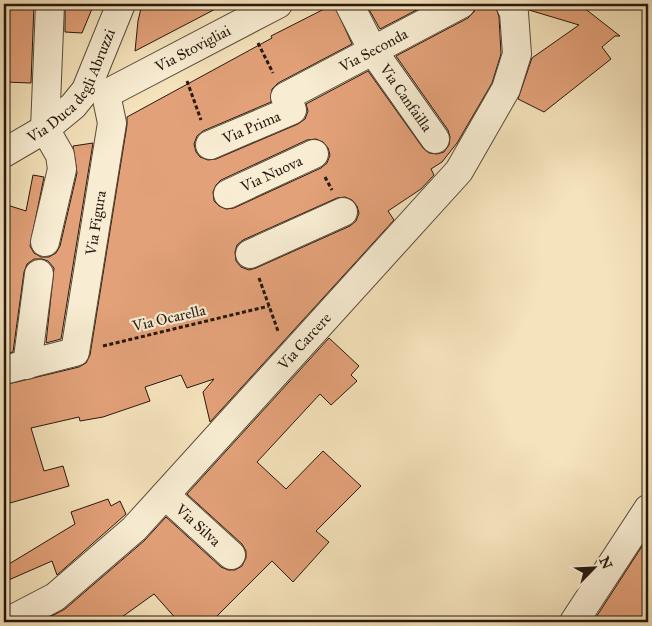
<svg xmlns="http://www.w3.org/2000/svg" width="652" height="626" viewBox="0 0 652 626" font-family="'IM FELL Great Primer',serif">
  <style>
    .building { fill: #e3a179; stroke: #27180e; fill-rule: evenodd }
    .lines { fill: none; stroke-linecap: round; stroke-linejoin: round }
    .minor-casing { stroke: #5a4b3a; stroke-width: 30 }
    .path { stroke: #27180e; stroke-width: 3; stroke-dasharray: 4 2.5; stroke-linecap: butt }
    .minor { stroke: #f8edd3; stroke-width: 28 }
    .labels { text-anchor: middle; stroke-width: 4.5; stroke-linejoin: round; paint-order: stroke }
    .street-label { font-size: 15px; fill: #27180e; stroke: #f8edd3 }
  </style>
  <rect width="100%" height="100%" fill="#f5e3bc"/>
  <filter id="stains"><feTurbulence type="fractalNoise" baseFrequency=".004" numOctaves="4"/><feColorMatrix values="0 0 0 0 .2 0 0 0 0 .09 0 0 0 0 .02 0 0 0 .5 -.17"/></filter>
  <radialGradient id="worn" r=".72"><stop offset=".6" stop-color="#630" stop-opacity="0"/><stop offset="1" stop-color="#630" stop-opacity=".3"/></radialGradient>
  <path class="building" d="M4,4H34L31,83L4,82Z
    M65,4H94L82,33L65,32Z
    M142,4H225L135,51L138,21Z
    M334,4L352,44L278,83L272,89L271,102L203,131L197,136L194,144L196,152L200,157L208,160L216,159L298,124L305,119L308,111L306,104L368,71L423,148L429,153L437,154L444,152L449,145L450,137L448,130L396,56L468,18L474,12L476,4H495L499,17L501,54L492,83L457,143L442,162L431,169L434,175L421,189L388,211L394,220L210,422L203,392L214,379L187,388L181,375L145,387L150,401L103,417L80,421L79,417L31,428L44,471L63,466L69,486L10,503L4,482L9,481L4,453V385L79,367L86,363L90,355L127,125V117L272,38L271,36ZM316,139L323,142L328,148L330,155L327,163L321,168L234,208L226,209L219,206L214,201L213,192L216,185L221,180L307,140ZM345,197L352,200L357,206L359,213L356,221L350,226L256,268L249,270L241,267L236,261L235,252L237,245L243,240L337,198Z
    M366,4H428L380,29Z
    M527,4H579L620,36H615L602,47L611,59L544,112L518,99L532,58L579,25L529,10Z
    M93,143L61,339L46,343L54,268L48,261L42,259H34L27,264L24,272L13,352L4,354V204L26,211L33,175L44,177L30,246L34,253L41,257H49L56,253L60,246L77,173L73,146Z
    M329,338L359,366L351,375L357,381L331,405L320,394L257,462L286,489L323,451L361,486L316,531L329,542L293,582L272,561L211,622H179L154,594L115,622H40L65,609L144,541L166,517L221,567L228,570H235L242,566L246,558V551L242,544L187,494Z
    M108,499L111,506L120,501L126,514L57,575L52,561L4,582V567L75,524L71,512Z
    M648,537V609L640,622H593Z"/>
  <g class="lines">
    <defs>
      <g id="minor">
        <path id="s1" d="M349,4L373,51L435,139"/>
        <path id="s2" d="M106,94L278,4"/>
        <path d="M45,129L50,4"/>
        <path d="M45,129L60,155L62,169L45,242"/>
        <path id="s3" d="M210,145L292,110L285,97L461,4"/>
        <path id="s4" d="M4,153L45,129L73,106L86,90L121,4"/>
        <path id="s5" d="M228,194L314,154"/>
        <path d="M250,254L343,212"/>
        <path d="M27,365L39,274"/>
        <path id="s6" d="M4,370L75,352L112,123L106,94"/>
        <path id="s7" d="M165,495L231,555"/>
        <path id="s8" d="M7,622L55,597L134,529L459,171L506,89L517,54L514,13L510,4"/>
        <path d="M574,622L648,509"/>
      </g>
    </defs>
    <use href="#minor" class="minor-casing"/>
    <path class="path" d="M258,43L273,73
      M187,81L201,120
      M325,177L332,190
      M259,278L278,331
      M103,346L269,306"/>
    <use href="#minor" class="minor"/>
  </g>
  <g class="labels">
    <g class="street-label">
      <text dy="5" stroke="none"><textPath href="#s2" startOffset="98">Via Stovigliai</textPath></text>
      <text dy="5" stroke="none"><textPath href="#s3" startOffset="204">Via Seconda</textPath></text>
      <text dy="5" stroke="none"><textPath href="#s4" startOffset="99">Via Duca degli Abruzzi</textPath></text>
      <text dy="5" stroke="none"><textPath href="#s1" startOffset="110">Via Canfailla</textPath></text>
      <text dy="5" stroke="none"><textPath href="#s3" startOffset="45">Via Prima</textPath></text>
      <text dy="5" stroke="none"><textPath href="#s5" startOffset="48">Via Nuova</textPath></text>
      <text dy="5" stroke="none"><textPath href="#s6" startOffset="204">Via Figura</textPath></text>
      <text transform="translate(169 318) rotate(-13)" y="5">Via Ocarella</text>
      <text dy="5" stroke="none"><textPath href="#s8" startOffset="412">Via Carcere</textPath></text>
      <text dy="5" stroke="none"><textPath href="#s7" startOffset="45">Via Silva</textPath></text>
    </g>
  </g>
  <rect width="652" height="626" fill="none" stroke="#f5e3bc" stroke-width="20"/>
  <rect x="5" y="5" width="642" height="616" fill="none" stroke="#27180e" stroke-width="2.5"/>
  <rect x="10" y="10" width="632" height="606" fill="none" stroke="#27180e"/>
  <g transform="translate(594 568) rotate(66)" stroke="#f8edd3" stroke-width="4" paint-order="stroke">
  <path d="M0-4L9 19L0 12L-9 19Z" fill="#27180e"/>
  <text y="-8" font-size="14" font-weight="bold" text-anchor="middle" fill="#27180e">N</text>
  </g>
  <rect width="100%" height="100%" filter="url(#stains)"/>
  <rect width="100%" height="100%" fill="url(#worn)"/>
</svg>
